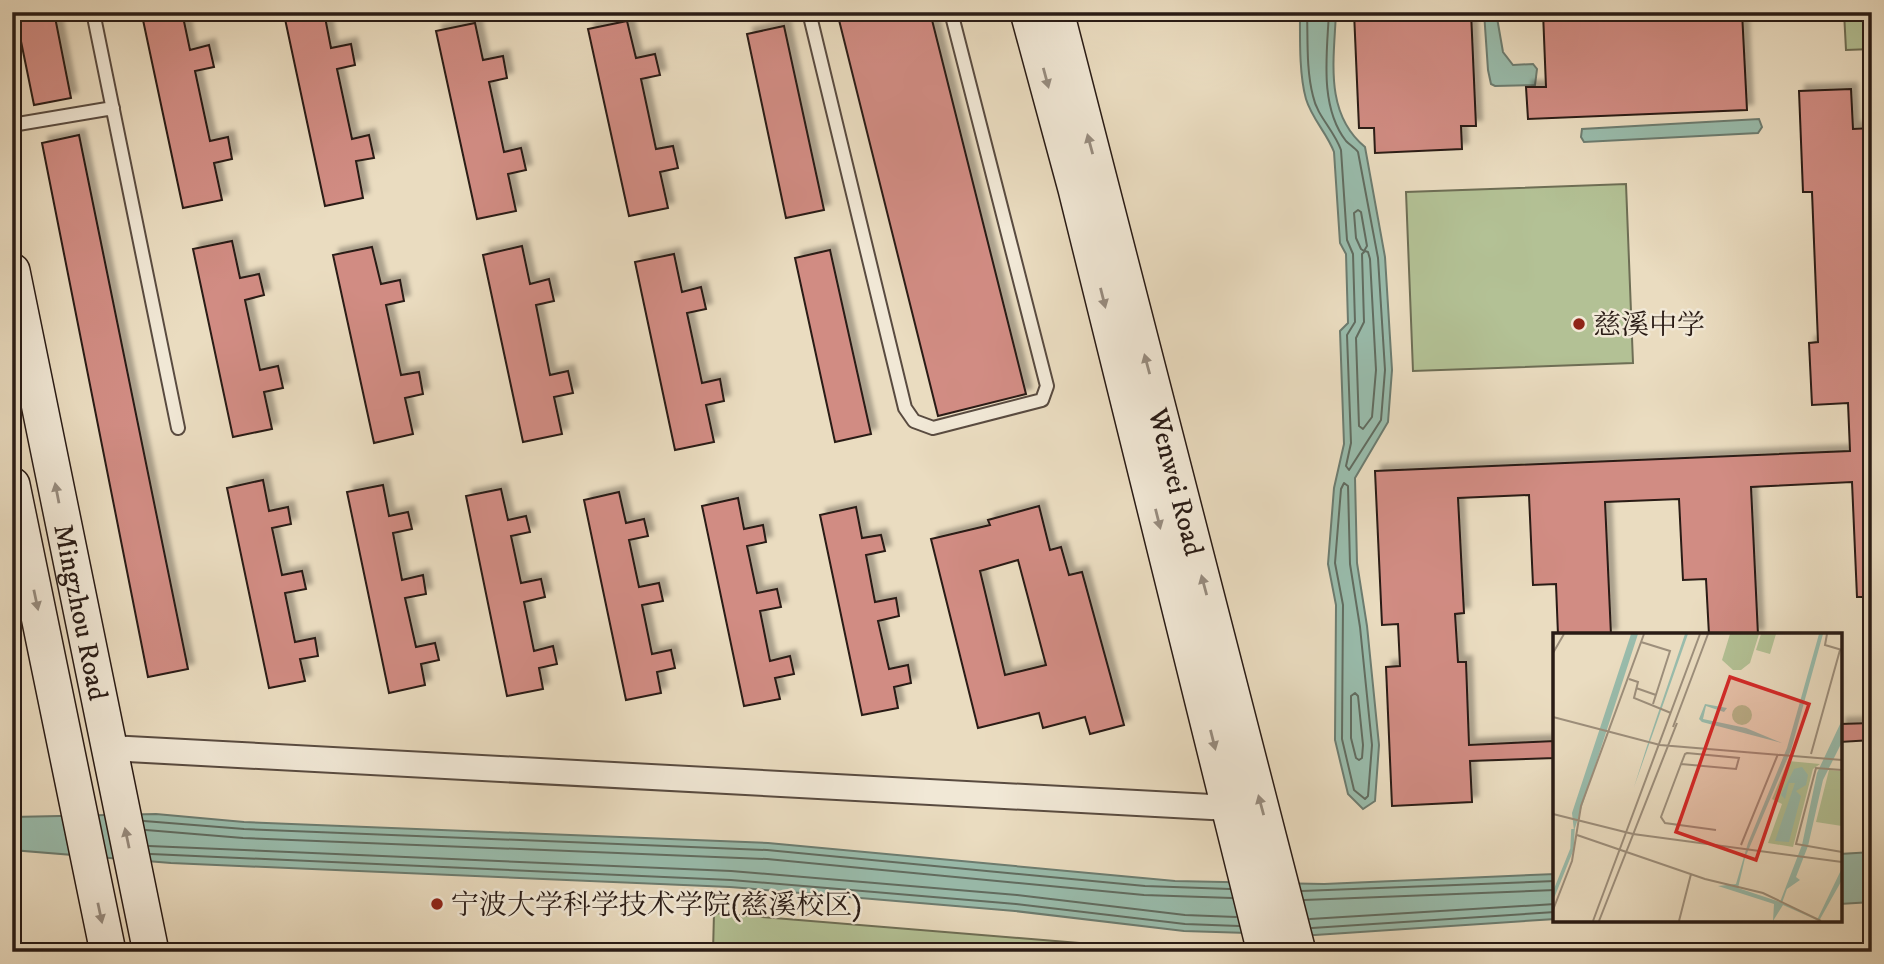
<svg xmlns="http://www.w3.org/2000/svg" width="1884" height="964" viewBox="0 0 1884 964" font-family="'IM FELL DW Pica','Noto Serif SC',serif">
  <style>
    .green { fill: #b3c195; stroke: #6e6e55; stroke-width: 2 }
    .water { fill: #99bcac; stroke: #6c7c70; stroke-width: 2 }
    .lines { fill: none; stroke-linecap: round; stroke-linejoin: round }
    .shore { stroke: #616c60; stroke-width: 2 }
    .building { fill: #d18c83; stroke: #291b15; stroke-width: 2; fill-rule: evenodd; filter: url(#shadow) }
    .service-casing { stroke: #594b40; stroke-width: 16 }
    .minor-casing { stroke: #594b40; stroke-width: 28 }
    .secondary-casing { stroke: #291b15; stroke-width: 38 }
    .service { stroke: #f1e8d6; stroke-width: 12 }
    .minor { stroke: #f1e8d6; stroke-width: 24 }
    .secondary { stroke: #f1e8d6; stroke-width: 35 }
    .oneway { fill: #978c7f }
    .poi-dot { fill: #8f2418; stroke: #f1e8d6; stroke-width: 2.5 }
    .labels { text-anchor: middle; stroke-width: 5; stroke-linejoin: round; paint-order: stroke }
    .poi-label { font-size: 28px; fill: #291b15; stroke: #f1e8d6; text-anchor: start }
    .street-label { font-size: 28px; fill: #291b15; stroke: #f1e8d6 }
    .inset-river { fill: none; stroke: #99bcac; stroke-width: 3.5 }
    .inset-road { fill: none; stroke: #9d8f7c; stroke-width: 2 }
    .view { fill: #d62828; fill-opacity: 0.15; stroke: #d62828; stroke-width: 3.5 }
    .inset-edge { fill: none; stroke: #291b15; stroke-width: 3.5 }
  </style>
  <defs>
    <filter id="shadow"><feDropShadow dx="6" dy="-6" stdDeviation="2" flood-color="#0004"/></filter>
  </defs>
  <rect width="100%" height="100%" fill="#eadcc0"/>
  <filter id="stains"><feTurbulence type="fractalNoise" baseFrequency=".00286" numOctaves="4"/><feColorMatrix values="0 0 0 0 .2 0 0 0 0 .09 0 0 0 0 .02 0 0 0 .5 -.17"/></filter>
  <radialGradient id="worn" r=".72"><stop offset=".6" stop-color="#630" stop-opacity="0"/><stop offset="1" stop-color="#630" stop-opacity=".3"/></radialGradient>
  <path class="green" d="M1844,12H1872V49L1846,50Z
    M1626,184L1633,363L1413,371L1406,192Z
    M714,913L1188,952H713Z"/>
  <path class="water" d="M1300,12H1336C1334,60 1324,113 1365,147L1385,257L1392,370L1388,422L1355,478L1357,563L1367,626L1379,745L1375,801L1363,809L1348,794L1335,740L1336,605L1328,564L1334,488L1344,444L1340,331L1348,323L1346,254L1340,243L1334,152C1327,133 1312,119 1306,99C1299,74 1300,38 1300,12Z
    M1484,12H1496L1503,52L1513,65L1533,64L1537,69L1535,85L1495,86L1491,84L1488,70Z
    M1759,119L1762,127L1758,133L1584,142L1581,137L1582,129Z
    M156,814L244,822L768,843L1175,881L1324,884L1555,874V919L1315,935L1184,931L1015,911L730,887L171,863L12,850V817Z
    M1872,852V902L1840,904V854Z"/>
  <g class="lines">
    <path class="shore" d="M1307,12C1308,39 1306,69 1313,96C1317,116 1334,130 1341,150L1347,240L1353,254L1355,322L1347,335L1351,443L1346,466L1349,470L1381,420L1385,370L1378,258L1358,152C1355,148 1350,145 1346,141C1319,106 1327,53 1329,12
      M1358,210L1361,212L1367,246L1364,251L1361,249L1356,238L1354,213Z
      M1365,251L1368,252L1370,259L1376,370L1372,417L1363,429L1359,426L1356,338L1364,322L1362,254Z
      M1344,483L1348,486L1350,564L1360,627L1372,745L1368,796L1365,799L1354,790L1342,739L1343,605L1335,563L1341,489Z
      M1355,693L1358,696L1363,745L1362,758L1359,760L1356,758L1351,738V696Z
      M144,821L244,829L767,850L1145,886L1230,889
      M146,830L243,838L767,859L1144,895L1232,898
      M149,846L731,871L1017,895L1185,915L1236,917
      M151,854L731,880L1016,904L1185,924L1239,926
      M1302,891L1555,881
      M1304,900L1555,890
      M1310,919L1555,904
      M1312,928L1555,912"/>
  </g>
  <path class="building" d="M15,12H54L71,98L34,105Z
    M182,12L190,50L209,45L214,67L195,71L210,141L228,137L232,159L214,163L222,200L183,208L143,20Z
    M314,12H324L331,48L351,44L355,65L337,69L352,139L369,135L374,158L356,161L363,198L325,206L285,19Z
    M837,12H930L1026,394L938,416Z
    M1354,12H1471L1476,126H1461L1462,149L1375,153L1374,128H1359Z
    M1543,12H1742L1747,110L1528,119L1526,87H1546Z
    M627,21L636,58L655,54L660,75L641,79L656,149L673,146L678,168L660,172L668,208L629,216L588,29Z
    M475,23L483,60L503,56L507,78L489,82L504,152L521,148L526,170L508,174L516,211L477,219L436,31Z
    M784,26L824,210L786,218L747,34Z
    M1851,89L1853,129L1872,128V597H1857L1852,482L1751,487L1758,635H1709L1706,579L1683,580L1679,499L1605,502L1611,635H1558L1556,584L1533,585L1529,495L1458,498L1464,613L1455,614L1458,662H1466L1469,745L1555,741V758L1470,761L1472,802L1392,806L1386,667L1400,666L1398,624L1382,625L1375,471L1850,451L1848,403L1812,405L1809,343L1818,342L1812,192H1803L1799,91Z
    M79,135L188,669L148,677L42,143Z
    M232,241L240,278L259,274L264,295L245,300L260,370L278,366L283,388L264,392L272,429L233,437L193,249Z
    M522,246L530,284L549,279L554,301L536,305L550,375L568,371L573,393L554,397L562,434L523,442L483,255Z
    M372,247L381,284L400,280L404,301L386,305L401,375L419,372L423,394L405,398L413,434L374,443L333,255Z
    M830,250L871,434L835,442L795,258Z
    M674,254L682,292L701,287L706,309L687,313L702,383L720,379L724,401L706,405L714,442L675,450L635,262Z
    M263,480L269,511L288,507L291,524L272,528L282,575L302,571L306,589L285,593L295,642L315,638L318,656L300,659L305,681L269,688L227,488Z
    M383,485L389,516L408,512L412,529L393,533L402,580L423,575L426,594L405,598L416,647L435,643L439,660L421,664L425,685L389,693L347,492Z
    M501,489L508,520L526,516L530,532L511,536L521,583L541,579L545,597L524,602L534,651L553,646L557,664L539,668L543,689L507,696L466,496Z
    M619,492L626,523L644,519L648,536L629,540L639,587L659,583L663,601L642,605L652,654L671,650L675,668L657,672L661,693L626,700L584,500Z
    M738,498L744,529L763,525L766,542L747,546L757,593L777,589L781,607L760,611L770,661L790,656L794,674L775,678L780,699L744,706L702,506Z
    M1039,506L1050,550L1061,547L1069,575L1082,572L1124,725L1090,734L1085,717L1043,728L1039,713L978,728L931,539L990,525L988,520ZM1018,560L1046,665L1005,675L980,571Z
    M856,507L862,538L881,535L885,551L866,555L875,602L896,598L899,616L878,621L889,669L908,665L911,683L894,687L898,708L862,715L820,515Z
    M1872,723V740L1840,742V724Z"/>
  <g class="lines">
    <defs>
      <path id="service" d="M93,12L178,428
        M809,12L905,408L914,421L933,428L1042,400L1047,386L951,12
        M12,125L113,108"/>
      <path id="minor" d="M109,748L1230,808"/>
      <g id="secondary">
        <path d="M1028,12L1076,189L1265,952"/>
        <path id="s1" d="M1056,12L1298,952"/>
        <path id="s2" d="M12,271L151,952"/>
        <path d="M12,485L108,952"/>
      </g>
    </defs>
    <use href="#service" class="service-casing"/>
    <use href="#minor" class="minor-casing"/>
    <use href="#secondary" class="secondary-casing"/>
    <use href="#service" class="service"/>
    <use href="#minor" class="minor"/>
    <use href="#secondary" class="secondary"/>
  </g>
  <defs><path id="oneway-solid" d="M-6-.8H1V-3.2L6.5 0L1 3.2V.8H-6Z" transform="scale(1.75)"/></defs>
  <g class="oneway">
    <use href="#oneway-solid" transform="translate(1046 78) rotate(75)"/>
    <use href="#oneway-solid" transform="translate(1090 144) rotate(-105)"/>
    <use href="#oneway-solid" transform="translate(1103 298) rotate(76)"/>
    <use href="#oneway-solid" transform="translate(1147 364) rotate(-105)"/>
    <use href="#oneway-solid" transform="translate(57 493) rotate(-101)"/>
    <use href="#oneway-solid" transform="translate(1158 519) rotate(76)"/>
    <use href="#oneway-solid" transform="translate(1204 585) rotate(-105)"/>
    <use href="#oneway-solid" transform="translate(36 600) rotate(78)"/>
    <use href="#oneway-solid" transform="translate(1213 740) rotate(76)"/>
    <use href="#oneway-solid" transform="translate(1261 805) rotate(-105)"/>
    <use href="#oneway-solid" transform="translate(127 838) rotate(-102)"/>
    <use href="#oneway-solid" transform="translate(100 913) rotate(78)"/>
  </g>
  <g class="poi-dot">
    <circle cx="1579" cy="324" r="7"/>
    <circle cx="437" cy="904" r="7"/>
  </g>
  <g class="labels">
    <g class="poi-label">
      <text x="1593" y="334">慈溪中学</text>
      <text x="451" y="914">宁波大学科学技术学院(慈溪校区)</text>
    </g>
    <g class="street-label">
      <text dy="10" stroke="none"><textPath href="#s1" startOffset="485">Wenwei Road</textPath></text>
      <text dy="10" stroke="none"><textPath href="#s2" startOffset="348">Mingzhou Road</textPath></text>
    </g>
  </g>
  <g transform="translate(1553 633)">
    <rect width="289" height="289" fill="#eadcc0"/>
    <path d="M177,1H206L197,30L188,37H180L169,27ZM208,1H223L217,21L203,17ZM179 82a10 10 0 1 1 20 0a10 10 0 1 1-20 0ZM235,128L267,131L260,136L240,214L215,210L229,171L219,166ZM276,137L289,138V193L263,189Z" fill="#b3c195"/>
    <path d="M78,1H85L21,198L19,180ZM132,1H135L81,154L94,113ZM266,1H270L238,117L192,225L185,255L227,269L249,212L264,140L289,87V109L270,147L255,213L243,244L247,247L234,256L229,270L239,274L264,287L289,235V247L266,288L230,272L220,288L221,271L165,253L183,251L195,210L234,115ZM152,71L174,75L171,79L153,73L150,86L193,95L229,110L149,89L146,86ZM249,134L255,142L253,152L243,158L248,163L236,209L222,208L242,150H236L232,166L228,162L241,136Z" fill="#99bcac"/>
    <path class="inset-river" d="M0,263L19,216L20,196"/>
    <path class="inset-road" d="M274,1L272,12L289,17M88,9L117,18L100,71M0,20L11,1M76,46L85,49L81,65L118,80M83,55L103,62M0,84L107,112L289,127M120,94L155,1M258,121L287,17M128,131L183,136L186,125L134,120L132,121L128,131L108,184L112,190L163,197M289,137L263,135L243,211L289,219M0,181L80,201L289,229M24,202L152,246L210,260L268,288M188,212L225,121M0,277L19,228L28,173L91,1M40,288L147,1M46,288L124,90M126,288L138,241"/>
    <path class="view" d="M177,44L256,71L203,227L123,199Z"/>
    <rect width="289" height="289" class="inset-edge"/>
  </g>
  <rect width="1884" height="964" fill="none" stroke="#eadcc0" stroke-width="42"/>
  <rect x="14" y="14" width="1856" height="936" fill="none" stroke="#291b15" stroke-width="3.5"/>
  <rect x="21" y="21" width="1842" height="922" fill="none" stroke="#291b15" stroke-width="2"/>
  <rect width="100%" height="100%" filter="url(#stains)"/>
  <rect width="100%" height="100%" fill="url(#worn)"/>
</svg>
